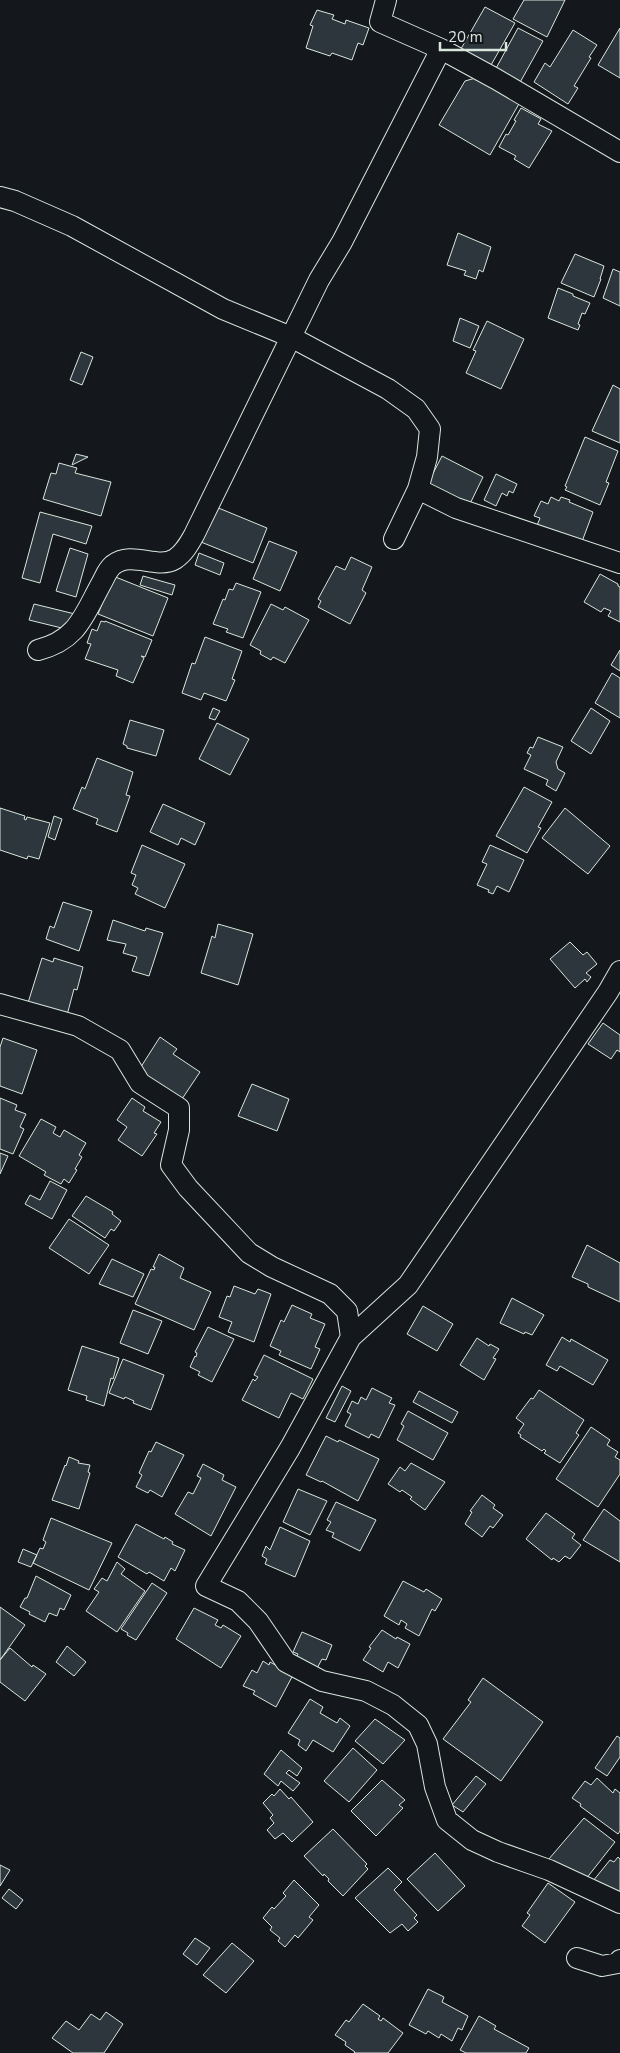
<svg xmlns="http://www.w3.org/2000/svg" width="620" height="2053" viewBox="0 0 620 2053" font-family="'Nunito Sans',sans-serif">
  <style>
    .building { fill: #2c363c; stroke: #d8e6dc }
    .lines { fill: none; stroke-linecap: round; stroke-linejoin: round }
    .street-casing { stroke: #d8e6dc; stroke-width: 22 }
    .street { stroke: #14181c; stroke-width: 20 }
  </style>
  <rect width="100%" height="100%" fill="#14181c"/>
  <path class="building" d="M524,0H565L547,37L513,19Z
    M485,7L515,23L487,72L458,54Z
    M317,10L334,15L332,19L345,24L346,20L369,28L363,45L358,43L352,60L332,53L330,56L306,48L313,26L310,25Z
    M518,28L543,41L518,86L494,72Z
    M620,28V78L598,65Z
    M573,30L597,45L589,57L591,58L574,86L578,88L568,104L534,82L545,63L550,67Z
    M479,77L520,102L490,155L439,125L465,81Z
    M521,108L541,119L538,124L552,131L529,168L514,159L516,156L499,147L506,134L508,135L516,121L514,120Z
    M458,233L491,247L483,272L479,270L476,279L464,275L466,271L447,265Z
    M575,254L604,266L600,279H601L594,297L561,283Z
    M613,269L620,272V306L603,298Z
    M558,288L573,294V296L590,303L585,314L582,313L578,324L580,325L578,330L548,318Z
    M460,318L479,326L470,348L453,341Z
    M487,321L524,339L501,389L466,373L476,351L473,350Z
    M81,352L93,357L82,385L70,380Z
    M613,385L620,389V443L592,431Z
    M585,437L618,451L606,482L609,483L600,505L565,490L567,487L565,486Z
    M76,454L88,457L72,465Z
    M442,456L483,477L467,510L427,485Z
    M59,463L77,468L75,473L111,482L101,516L43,499L51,473L56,474Z
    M496,474L517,484L513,493L509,491L507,496L502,493L496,506L484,500Z
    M551,497L559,501L561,497L570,500L569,502L593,512L580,547L536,528L540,518L534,516L541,501L548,504Z
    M216,507L267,528L253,563L201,542Z
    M40,512L92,526L86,544L53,534L40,583L22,578Z
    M269,541L297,552L280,591L253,579Z
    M70,548L88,554L76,597L56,591Z
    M199,553L224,563L220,575L195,565Z
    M351,557L372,567L362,590L366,593L350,624L318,607L321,601L318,599L336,566L345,570Z
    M600,574L618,584V586L620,587V622L608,616L611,611L604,608L601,612L584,602Z
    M113,576L168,598L153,636L98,614Z
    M143,576L175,585L172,595L140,585Z
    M236,583L261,592L243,638L226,632L228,629L213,624L223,599L225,600L229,589L233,590Z
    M34,604L75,614L70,630L29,620Z
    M271,604L283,610L285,607L309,620L285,663L273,657L271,660L260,654L261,651L250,645Z
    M101,621L105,622V621L152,640L145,657L141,656L144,658L133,683L116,676L118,670L85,659L91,644L87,643L92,629L97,631Z
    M205,637L242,651L232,679L235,680L226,701L204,693L201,700L182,693L192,663L195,664Z
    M620,650V671L611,665Z
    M612,673L620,678V718L595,703Z
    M213,708L220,711L215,720L209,718Z
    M591,708L610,721L591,754L571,741Z
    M130,720L164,730L156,756L127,748V746L123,744Z
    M217,723L249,739L230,775L199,759Z
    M538,737L563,747L556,762L558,769L565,773L556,791L546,785L548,780L524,769L531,755L527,753L530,747L533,748Z
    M97,758L133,772L126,795L130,796L117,832L96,824L98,819L73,809L82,787L85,789Z
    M524,787L552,802L538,827L541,828L527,853L496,836Z
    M163,804L205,823L195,845L181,838L178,845L150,832Z
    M0,808L25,816L24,819L26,820L27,817L50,823L39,859L28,856L27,859L0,850Z
    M565,808L610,846L588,874L542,838Z
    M54,816L62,819L55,840L48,837Z
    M142,845L185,864L165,908L135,894L138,888L132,885L136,875L131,873Z
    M490,845L524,860L509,892L497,886L493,894L488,892L489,890L477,885L487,864L482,862Z
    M63,902L92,911L79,951L46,939L50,926L54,928Z
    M113,920L145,931L146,928L163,933L149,976L132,971L137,957L123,953L126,944L107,940Z
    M218,924L253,934L238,985L201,973L212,936L215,938Z
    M570,942L583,955L587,952L597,964L586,973L591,977L587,982L585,979L575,988L550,959Z
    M42,958L53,962L54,958L83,967L77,990L74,989L67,1015L27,1006Z
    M603,1023L620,1035V1052L617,1050L611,1059L588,1044Z
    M160,1037L177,1049L173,1054L200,1072L180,1102L137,1073Z
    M3,1038L37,1050L22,1094L0,1086V1047Z
    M252,1084L289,1099L277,1131L238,1116Z
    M0,1098L17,1105L15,1110L26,1114L20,1127L24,1129L13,1154L0,1149Z
    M132,1098L145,1107L143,1111L161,1122L154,1133L157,1134L142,1156L118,1140L127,1127L117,1120Z
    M41,1119L56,1127L53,1133L60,1137L64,1130L86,1143L79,1155L82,1157L75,1169L77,1170L69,1183L64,1179L61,1184L44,1175L46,1172L19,1156Z
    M0,1153L8,1156L0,1174Z
    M50,1181L67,1190L52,1219L25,1204L30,1195L40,1200Z
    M86,1196L113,1212L112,1214L121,1221L114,1231L111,1229L105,1238L72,1216Z
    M69,1219L109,1245L89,1274L49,1248Z
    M587,1245L620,1263V1302L588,1287V1284L572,1277Z
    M159,1254L184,1268L180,1278L211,1292L194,1330L135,1304L151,1269L154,1270L155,1267H153Z
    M112,1259L144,1274L133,1297L99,1284Z
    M234,1286L255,1294L258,1289L271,1294L254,1342L228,1332L232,1322L219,1317L227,1296L230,1297Z
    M512,1298L544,1315L532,1335L525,1332L524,1334L500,1323Z
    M292,1305L312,1314L310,1318L325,1324L315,1347L320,1349L311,1369L279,1355L281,1351L270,1346L281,1320L284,1322Z
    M423,1306L453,1324L437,1351L407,1334Z
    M133,1310L162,1321L148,1354L120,1343Z
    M208,1327L234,1339L212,1382L198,1375L200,1372L190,1367L195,1356L196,1357L197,1353L195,1352Z
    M562,1337L570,1342L571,1339L608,1360L593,1385L560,1366L557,1371L546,1365Z
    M477,1338L489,1346L490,1344L499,1349L493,1358L496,1359L484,1380L460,1365Z
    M82,1346L119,1358L113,1379L111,1378L104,1406L86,1400L87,1396L68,1390Z
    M264,1355L313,1379L303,1399L291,1393L279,1418L242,1400L253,1379L255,1381L258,1377L254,1375Z
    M123,1359L164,1375L151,1410L133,1403L134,1401L125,1397L124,1399L109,1393Z
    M342,1386L351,1391L335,1422L326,1418Z
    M372,1388L392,1398L389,1403L395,1405L379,1438L371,1434L369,1438L345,1426L351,1414L347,1412L352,1401L358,1404L361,1397L366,1400Z
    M539,1390L584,1420L576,1433L579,1435L560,1463L544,1453L546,1451L544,1449L542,1451L520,1437L521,1435L518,1433L524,1424L516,1418L531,1398L533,1399Z
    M419,1391L458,1412L452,1423L413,1402Z
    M408,1411L448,1433L433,1460L397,1440L404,1426L401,1424Z
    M591,1427L610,1440L607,1445L618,1452L615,1457L620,1460V1474L598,1507L556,1479Z
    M326,1436L338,1442L339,1440L379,1459L358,1501L322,1481L321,1482L306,1475Z
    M156,1442L184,1455L162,1497L150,1490L148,1493L136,1487L142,1475L139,1473L149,1451L151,1452Z
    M69,1457L79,1461L78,1463L90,1465L88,1472L90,1473L79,1509L52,1500L65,1465L66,1466Z
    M411,1463L445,1482L425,1510L410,1499L412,1497L402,1490L400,1492L388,1484L400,1467L405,1471Z
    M203,1464L224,1475L222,1480L236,1487L211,1536L175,1514L188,1492L193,1494L201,1478L197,1476Z
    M298,1489L327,1501L310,1535L283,1522Z
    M482,1495L495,1505L493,1508L503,1515L493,1528L490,1526L482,1537L465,1524L472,1512L470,1511Z
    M336,1502L376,1520L360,1551L332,1537L334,1533L326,1530L331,1522L327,1520Z
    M604,1509L620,1521V1562L583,1540Z
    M546,1513L575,1534L572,1538L581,1545L570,1559L565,1556L559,1562L553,1558L552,1560L526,1539Z
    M51,1518L112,1543L89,1590L33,1563L40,1548L43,1549L46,1542L43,1540Z
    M136,1524L164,1539L165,1537L173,1542L172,1544L185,1550L175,1571L171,1568L164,1581L149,1572L147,1574L118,1557Z
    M280,1527L310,1541L295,1577L265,1564L267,1559L262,1556L266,1546L270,1550Z
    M23,1549L37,1555L31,1567L18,1562Z
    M117,1562L125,1569L121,1574L145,1591L117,1632L86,1611L99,1592L94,1589L102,1578L107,1581Z
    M36,1576L71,1595L64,1610L60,1608L57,1616L49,1613L45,1622L29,1614L30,1612L20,1607L25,1598H27Z
    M403,1581L424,1592L426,1589L442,1599L435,1611L432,1609L419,1636L405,1628L407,1624L401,1620L399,1625L384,1616Z
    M152,1583L167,1593L136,1640L127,1635L128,1633L121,1629Z
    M0,1607L25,1625L0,1660Z
    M194,1608L218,1620L215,1625L221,1628L223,1625L241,1636L221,1668L176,1639Z
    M382,1630L396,1639L397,1637L410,1644L398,1668L388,1662L383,1672L363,1660L371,1648L369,1647Z
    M302,1632L332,1645L326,1660L322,1659L314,1674L293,1664L298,1654L293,1652Z
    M67,1646L86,1662L74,1676L56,1662Z
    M10,1648L32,1667L33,1665L46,1674L25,1701L0,1682V1660Z
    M263,1661L269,1665L270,1662L293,1675L276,1707L253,1694L255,1691L243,1686L252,1670L257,1673Z
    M483,1678L543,1722L501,1781L443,1739L471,1702L468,1700Z
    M310,1699L323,1707L320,1713L337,1723L340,1718L350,1726L333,1752L313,1740L306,1751L298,1745L300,1740L288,1733Z
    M375,1719L405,1740L383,1764L355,1741Z
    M617,1736L620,1738V1757L607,1776L595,1768Z
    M353,1748L377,1770L349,1802L324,1781Z
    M281,1750L302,1768L297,1776L289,1770L286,1773L300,1783L293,1791L281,1781L278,1786L264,1774Z
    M476,1776L486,1784L463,1812L452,1805Z
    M597,1778L613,1793L615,1789L620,1793V1831L618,1834L580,1806L581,1804L572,1798L585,1781L591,1785Z
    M382,1780L405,1800L399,1805L403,1808L376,1836L351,1811Z
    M280,1789L289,1799L291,1797L313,1822L292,1842L283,1833L275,1839L267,1830L274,1823L270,1818L273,1815L263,1803L272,1794L274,1796Z
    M584,1818L615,1842L582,1884L548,1860Z
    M333,1829L367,1864L365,1866L368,1869L343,1896L328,1881L329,1879L324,1874L323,1876L304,1856Z
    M435,1853L465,1886L438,1911L407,1879Z
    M618,1857L620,1859V1896L605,1885L602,1888L593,1881L610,1860L614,1862Z
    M0,1865L10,1870L0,1886Z
    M388,1868L402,1882L394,1890L417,1915L414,1918L418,1922L408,1931L402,1924L390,1933L355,1898Z
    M294,1880L319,1905L309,1917L313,1920L298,1938L295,1935L285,1947L278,1941L280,1938L270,1930L272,1927L263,1918L272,1907L274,1909L286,1896L283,1893Z
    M548,1883L575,1902L545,1943L522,1926L530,1915L527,1913Z
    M9,1889L23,1900L16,1909L2,1898Z
    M195,1938L210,1948L197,1965L183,1954Z
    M232,1943L254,1961L226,1993L203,1975Z
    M428,1989L444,1997L442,2002L468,2016L462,2030L458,2028L452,2041L441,2034L439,2038L428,2031L426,2034L409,2025Z
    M363,2004L380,2016L378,2019L381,2021L383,2018L403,2033L388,2053H354L355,2052L345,2045L346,2042L335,2035L346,2020L349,2022Z
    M106,2012L123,2024L104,2053H73L52,2038L66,2021L79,2030L91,2014L100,2020Z
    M479,2016L496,2026L494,2029L529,2048L526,2053H466L460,2050Z"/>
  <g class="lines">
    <defs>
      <path id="street" d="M386,0L380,22L441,49L496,79L620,152
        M0,197L15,201L72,226L223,309L291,337L388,389L416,409L430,429L427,457L418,489L394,539
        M418,489L456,508L620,563
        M38,650C77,640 83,617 101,584C105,577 107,570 113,565C132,550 157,570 175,559C184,553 189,544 194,535L319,280L342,242L441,49
        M0,1004L78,1026L120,1050L140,1083L179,1108V1130L171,1165L188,1188L249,1253L272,1267L330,1294L347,1311L351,1337L290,1448L206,1586L238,1601L258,1621L286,1662L322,1681L366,1691L393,1705L418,1725L427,1744L435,1787L447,1820L472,1840L498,1852L549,1870L620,1903
        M351,1337L408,1285L608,992L620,971
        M577,1958L602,1966L618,1963L620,1960"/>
    </defs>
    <use href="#street" class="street-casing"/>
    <use href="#street" class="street"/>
  </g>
  <path d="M440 42v8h66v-8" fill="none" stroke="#d8e6dc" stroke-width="2.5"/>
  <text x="448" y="42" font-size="15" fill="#d8e6dc" stroke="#14181c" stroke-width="4" paint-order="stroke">20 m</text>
</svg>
